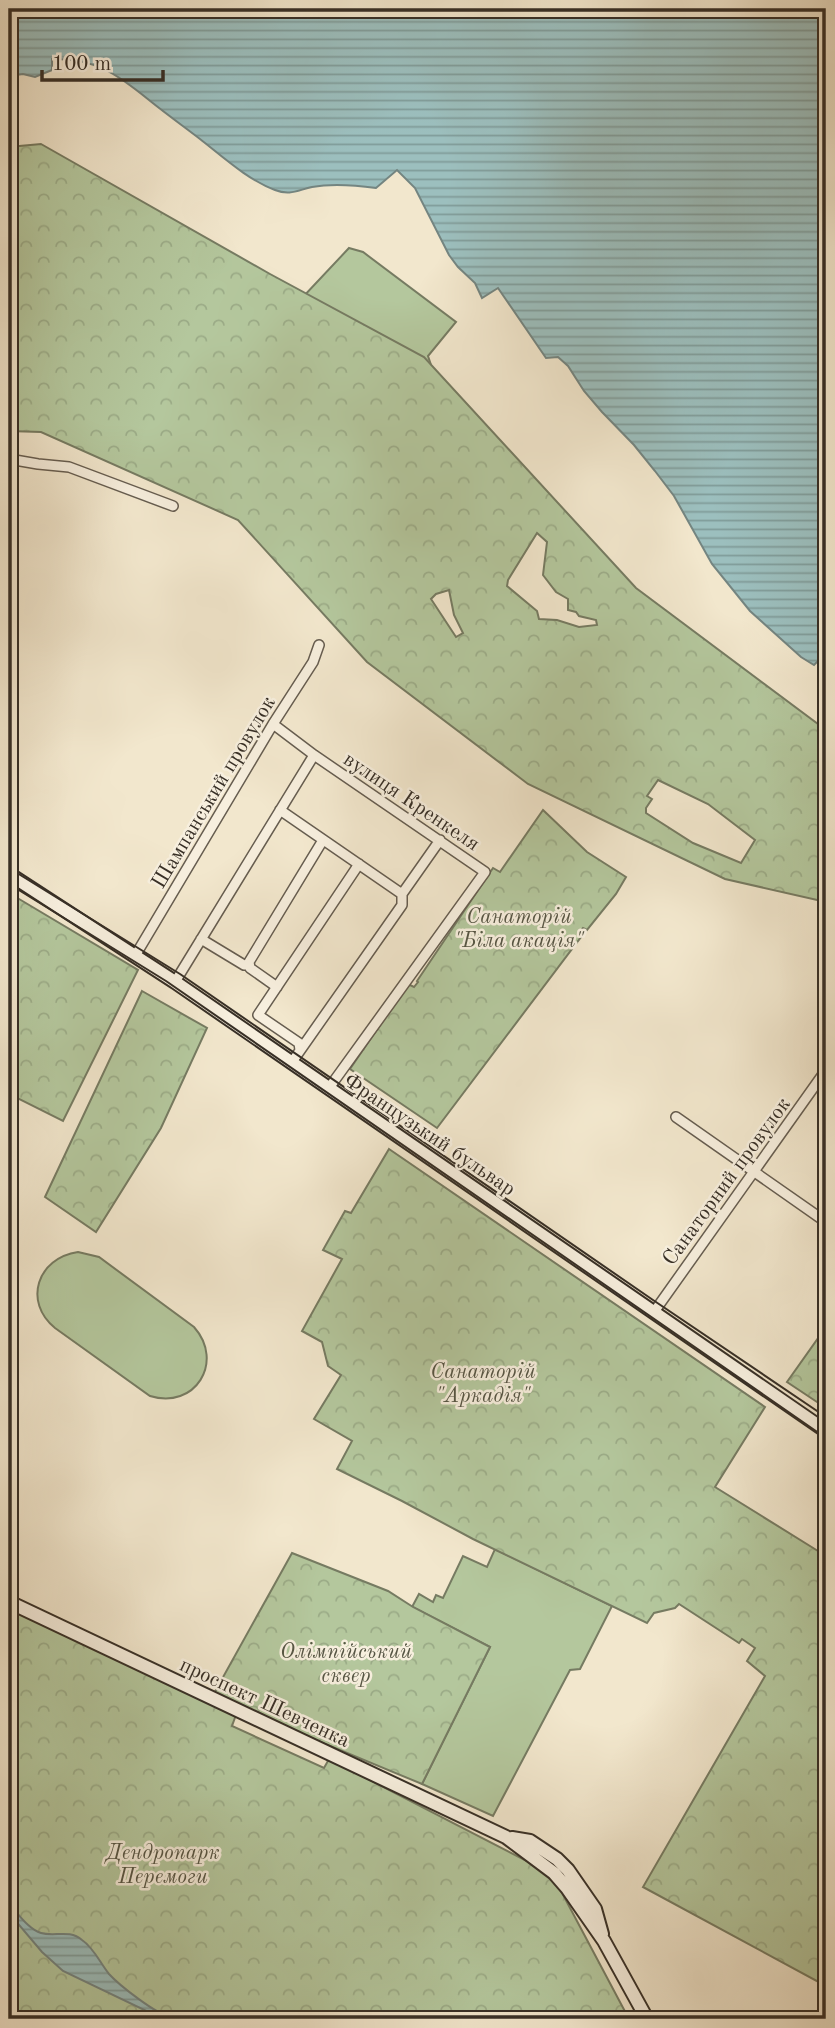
<svg xmlns="http://www.w3.org/2000/svg" width="835" height="2028" viewBox="0 0 835 2028" font-family="'Old Standard TT',serif">
  <style>
    .grass { fill: #b4c79d; stroke: #767b62; stroke-width: 2 }
    .forest { fill: url(#forest-crowns); stroke: #767b62; stroke-width: 2; fill-rule: evenodd }
    .water { fill: url(#water-rules); stroke: #748581; stroke-width: 2 }
    .lines { fill: none; stroke-linecap: round; stroke-linejoin: round }
    .street-casing { stroke: #665d50; stroke-width: 12 }
    .secondary-casing { stroke: #372f26; stroke-width: 16 }
    .street { stroke: #f7efde; stroke-width: 9 }
    .secondary { stroke: #f7efde; stroke-width: 12 }
    .tram { stroke: #372f26; stroke-width: 2 }
    .labels { text-anchor: middle; stroke-width: 5; stroke-linejoin: round; paint-order: stroke }
    .street-label { font-size: 21px; fill: #372f26; stroke: #f7efde }
    .park-label { font-size: 21px; font-style: italic; fill: #565544; stroke: #f7efde }
  </style>
  <defs>
    <pattern id="forest-crowns" width="20" height="18" patternUnits="userSpaceOnUse" patternTransform="scale(1.75)"><rect width="20" height="18" fill="#b4c79d"/><path d="M2 6a3 3 0 1 1 6 0M12 15a3 3 0 1 1 6 0" fill="none" stroke="#9bab87"/></pattern>
    <pattern id="water-rules" width="6" height="5" patternUnits="userSpaceOnUse" patternTransform="scale(1.75)"><rect width="6" height="5" fill="#9cbfbe"/><path d="M0 2.5h6" fill="none" stroke="#809c9a"/></pattern>
  </defs>
  <rect width="100%" height="100%" fill="#f2e7cd"/>
  <filter id="stains"><feTurbulence type="fractalNoise" baseFrequency=".00286" numOctaves="4"/><feColorMatrix values="0 0 0 0 .2 0 0 0 0 .09 0 0 0 0 .02 0 0 0 .5 -.17"/></filter>
  <radialGradient id="worn" r=".72"><stop offset=".6" stop-color="#630" stop-opacity="0"/><stop offset="1" stop-color="#630" stop-opacity=".3"/></radialGradient>
  <path class="grass" d="M349,248L363,252L456,322L428,356L432,368L270,332Z
    M78,1252L99,1257L194,1327C225,1362 195,1410 150,1396L55,1328C23,1302 37,1258 78,1252Z
    M495,1549L612,1606L580,1669L570,1670L493,1816L422,1784L490,1647L412,1607L419,1594L433,1602L436,1595L443,1598L463,1556L487,1567Z"/>
  <path class="forest" d="M41,144L270,274L424,357L636,588L826,730V902L725,879L528,784L367,662L238,520L41,432L9,431V147ZM537,533L547,542L543,575L556,592L568,599V610L576,612L579,616L596,620L597,625L579,627L557,620L539,619L537,611L507,586L508,580ZM449,590L454,615L463,633L456,637L431,599L436,594ZM658,780L708,804L755,840L741,863L693,843L646,813V808L652,799L647,796Z
    M543,810L587,852L626,877L616,894L587,930L583,928L578,934L581,937L437,1128L350,1069L408,984L414,987L418,982L417,981L493,868L500,872Z
    M9,893L138,970L63,1121L9,1094Z
    M142,991L207,1028L161,1128L96,1232L45,1197Z
    M389,1149L765,1407L715,1487L818,1551L826,1539V1986L643,1887L765,1676L747,1661L755,1648L742,1639L739,1643L679,1604L675,1608L654,1613L647,1623L473,1539L402,1501L337,1469L352,1441L314,1419L341,1375L328,1366L322,1342L302,1331L342,1259L323,1250L345,1211L351,1213Z
    M826,1327V1408L787,1382Z
    M292,1553L388,1591L413,1607L490,1647L422,1784L212,1697Z
    M13,1605L237,1712L232,1726L324,1768L329,1759L552,1874L629,2019H9V1617Z"/>
  <path class="water" d="M9,9H826V653L814,665L801,657L750,611L712,564L674,496L655,471L634,445L602,412L584,391L568,366L558,357L546,358L498,288L482,298L475,283L458,267L449,255L415,188L397,170L376,188C355,185 333,183 312,187C298,190 290,196 275,190C248,180 223,157 200,139C183,126 165,113 149,100C117,74 95,58 52,59V70L35,77L23,74L9,76Z
    M9,1904C18,1913 28,1929 41,1933C55,1937 69,1929 82,1940C94,1948 100,1963 109,1974C119,1985 157,2015 171,2017C177,2018 181,2017 187,2019H163L63,1971L42,1952L15,1920L9,1918Z"/>
  <g class="lines">
    <defs>
      <path id="street" d="M9,459L38,464L69,467L173,506
        M273,724L314,755L485,872L329,1088
        M280,810L402,894
        M201,939L244,965H248
        M135,956L273,724L313,662L319,645
        M175,982L314,755
        M277,987L250,968L249,962L323,840
        M300,1050L299,1043L258,1015L359,864
        M292,1062L402,905V894L440,840
        M676,1117L826,1222
        M654,1312L826,1070"/>
      <path id="secondary" d="M9,874L175,982L826,1431
        M9,1602L506,1837L554,1873L567,1888L604,1941L647,2019
        M512,1838L530,1841L557,1859L568,1870L595,1909L602,1934"/>
    </defs>
    <use href="#street" class="street-casing"/>
    <use href="#secondary" class="secondary-casing"/>
    <use href="#street" class="street"/>
    <use href="#secondary" class="secondary"/>
    <path class="tram" d="M9,868L180,974L653,1300L826,1417
      M9,884L166,981L826,1438"/>
  </g>
  <g class="labels">
    <g class="street-label">
      <text transform="translate(213 792) rotate(-59)" y="7">Шампанський провулок</text>
      <text transform="translate(412 801) rotate(34)" y="7">вулиця Кренкеля</text>
      <text transform="translate(430 1134) rotate(34)" y="7">Французький бульвар</text>
      <text transform="translate(726 1181) rotate(-54)" y="7">Санаторний провулок</text>
      <text transform="translate(265 1702) rotate(25)" y="7">проспект Шевченка</text>
    </g>
    <g class="park-label">
      <text x="519" y="923">Санаторій<tspan x="519" dy="24">"Біла акація"</tspan></text>
      <text x="483" y="1378">Санаторій<tspan x="483" dy="24">"Аркадія"</tspan></text>
      <text x="346" y="1658">Олімпійський<tspan x="346" dy="24">сквер</tspan></text>
      <text x="163" y="1859">Дендропарк<tspan x="163" dy="24">Перемоги</tspan></text>
    </g>
  </g>
  <rect width="835" height="2028" fill="none" stroke="#f2e7cd" stroke-width="35"/>
  <rect x="10" y="10" width="814" height="2007" fill="none" stroke="#372f26" stroke-width="3.5"/>
  <rect x="18" y="18" width="800" height="1993" fill="none" stroke="#372f26" stroke-width="2"/>
  <path d="M42 70v10h121v-10" fill="none" stroke="#372f26" stroke-width="3.5"/>
  <text x="52" y="70" font-size="21" fill="#372f26" stroke="#f7efde" stroke-width="5" paint-order="stroke">100 m</text>
  <rect width="100%" height="100%" filter="url(#stains)"/>
  <rect width="100%" height="100%" fill="url(#worn)"/>
</svg>
